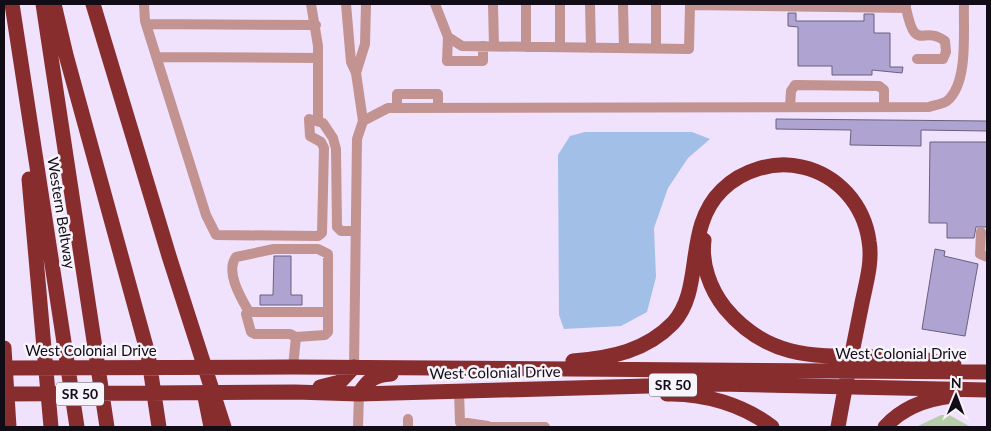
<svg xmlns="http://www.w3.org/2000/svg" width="991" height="431" viewBox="0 0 991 431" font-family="Lato,sans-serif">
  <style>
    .green { fill: #b8cdaa }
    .water { fill: #a2bfe7 }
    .building { fill: #afa4d1; stroke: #68607f }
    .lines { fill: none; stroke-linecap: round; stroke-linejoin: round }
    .minor { stroke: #c29390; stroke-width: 10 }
    .highway { stroke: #882d2e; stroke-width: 15 }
    .labels { text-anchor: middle; stroke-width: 5; stroke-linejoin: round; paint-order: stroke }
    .shield { fill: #f7f4fb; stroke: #57525b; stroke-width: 1 }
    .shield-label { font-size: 14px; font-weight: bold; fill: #120c17 }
    .street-label { font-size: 15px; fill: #120c17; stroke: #f7f4fb }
  </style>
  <rect width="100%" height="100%" fill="#f0e1fd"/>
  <path class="green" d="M941,415H949L971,427H916Z"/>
  <path class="water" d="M585,132H692L710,139L688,158L668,188L654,228L656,277L647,312L621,326L564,329L559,315L558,155L570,136Z"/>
  <path class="building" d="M788,13H796V21H864V14H874V33H890V67H903L902,73L872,70V75H832V66H798V27L788,26Z
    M776,119L987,121V131L921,130V146L850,145L851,130L776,129Z
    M930,142H987V227H976L974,238H947V223H929Z
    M935,249L945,251L944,256L978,264L965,336L922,329Z
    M274,256H291V295H302V305H260V295H273Z"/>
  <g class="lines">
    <path class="minor" d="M144,4L145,21L206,215L216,235L318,236L322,233L324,148L321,142L310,136L309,119L323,123L333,138L336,149L337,227L341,231H356
      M311,4L318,46V121
      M346,4L351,62L356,73L365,44L366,4
      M435,4L448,37L462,46L689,49L690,5L906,8V4
      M493,4L494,46
      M526,4V47
      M560,4V47
      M590,4L591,48
      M623,4L624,48
      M656,4V49
      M906,8C916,55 922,24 945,41L946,52L943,59H917
      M146,24L316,25
      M448,37L447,61H483V46
      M157,57L318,58
      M356,73L363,121
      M790,107L791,91L795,85L879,86L884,90V107
      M397,108V94H438V108
      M981,232L980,254L987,257
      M249,312C241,298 225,272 236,257L274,249H318L328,254V314
      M293,367L296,337L325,335L328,332V314L324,312H249L246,314L251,332L255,334H290L296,337
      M354,367L357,139L363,121L388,108L929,107C935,105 943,104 947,101C969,83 963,30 964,4
      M459,392L460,422L488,426
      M358,427L359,394
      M408,427V419
      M488,427H545"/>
    <path class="highway" d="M12,4L77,427
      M43,4L107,427
      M54,4L66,55L148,354L159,427
      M93,4L169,256L224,427
      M29,179L51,427
      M704,240C701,264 710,289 725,308C772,365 827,355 893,357C914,357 934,361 954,365
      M4,348L9,427
      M573,361C611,358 646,351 673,323C705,288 683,228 722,190C742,170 775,160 802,167C838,175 864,205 869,241C873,263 865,286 861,308C853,348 845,387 838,427
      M4,368L293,367L987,372
      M320,387L340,382L354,367
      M4,394L295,392L359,394L720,384L987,390
      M359,394C368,380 374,375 391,374
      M667,394C704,393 744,405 772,427
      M205,397L211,427
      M885,427C902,408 926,399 952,396"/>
  </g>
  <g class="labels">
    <g class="shield">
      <rect x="649" y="373.5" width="48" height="23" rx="4"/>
      <rect x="56" y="382.5" width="48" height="23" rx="4"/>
    </g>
    <g class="shield-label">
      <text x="673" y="390">SR 50</text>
      <text x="80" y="399">SR 50</text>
    </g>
    <g class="street-label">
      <text transform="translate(61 213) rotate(81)" y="5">Western Beltway</text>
      <text x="91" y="356">West Colonial Drive</text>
      <text x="901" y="359">West Colonial Drive</text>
      <text transform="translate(495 373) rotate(-1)" y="5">West Colonial Drive</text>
    </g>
  </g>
  <rect width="991" height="431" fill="none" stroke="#120c17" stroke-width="10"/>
  <g transform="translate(956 396) rotate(1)" stroke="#f7f4fb" stroke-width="4" paint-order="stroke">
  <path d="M0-4L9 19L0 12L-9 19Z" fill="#120c17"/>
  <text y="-8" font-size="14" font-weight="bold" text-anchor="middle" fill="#120c17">N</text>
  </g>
</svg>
